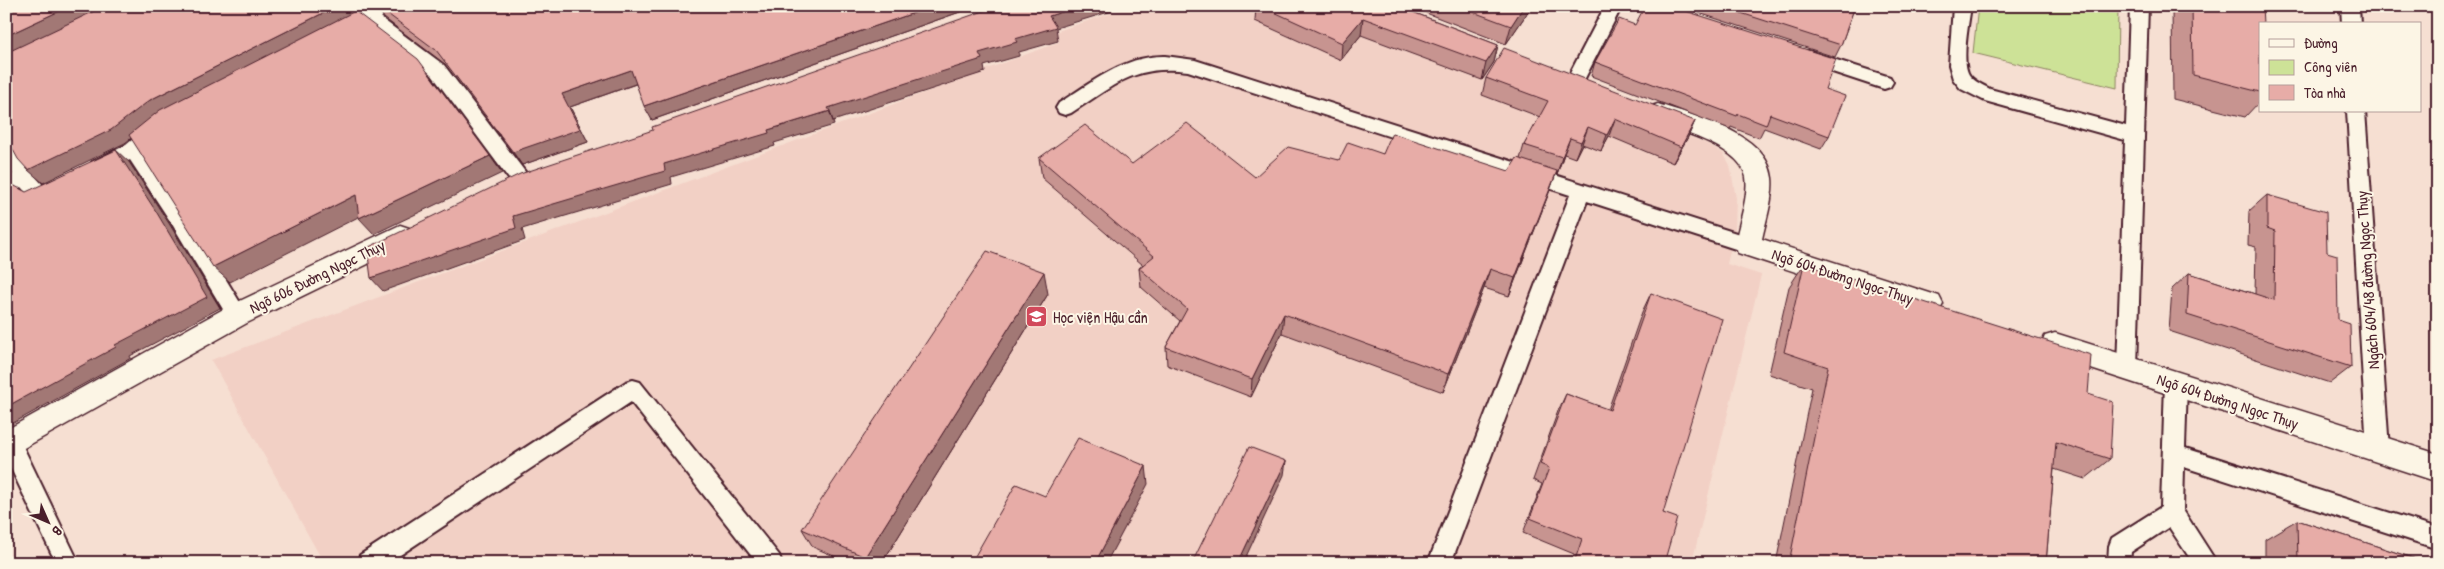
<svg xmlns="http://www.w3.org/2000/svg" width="2444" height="569" viewBox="0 0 2444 569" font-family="'Patrick Hand',sans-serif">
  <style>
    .built { fill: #f2d0c5 }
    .green { fill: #cde297; stroke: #8c8061 }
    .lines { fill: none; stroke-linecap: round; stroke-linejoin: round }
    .lane-casing { stroke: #4a1f2b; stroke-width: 4 }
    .street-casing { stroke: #4a1f2b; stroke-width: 3 }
    .lane { fill: #fcf5e5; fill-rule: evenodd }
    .street { fill: #fcf5e5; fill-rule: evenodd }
    .wall { fill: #c79490; stroke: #4a1f2b }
    .shaded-wall { fill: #a27875; stroke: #4a1f2b }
    .building { fill: #e7aca7; stroke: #4a1f2b }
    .labels { text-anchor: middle; stroke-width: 4; stroke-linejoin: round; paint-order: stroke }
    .street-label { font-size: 16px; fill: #4a1f2b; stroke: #fcf5e5 }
    .poi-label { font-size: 16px; fill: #4a1f2b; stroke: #fcf5e5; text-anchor: start }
  </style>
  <rect width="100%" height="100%" fill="#f6dfd2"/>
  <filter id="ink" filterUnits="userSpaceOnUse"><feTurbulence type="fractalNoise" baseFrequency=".02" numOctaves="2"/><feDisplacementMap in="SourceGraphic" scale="10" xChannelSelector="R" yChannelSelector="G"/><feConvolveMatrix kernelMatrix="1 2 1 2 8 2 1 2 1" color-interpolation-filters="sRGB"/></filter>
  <g filter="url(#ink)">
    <path class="built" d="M1132,6H1343L1706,143L1723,153L1730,165L1736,198L1735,230L1727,264L1761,275L1692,563H313L321,558L211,360L1059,42L1055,32Z"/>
    <path class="green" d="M1978,6H2118L2117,88L1973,53Z"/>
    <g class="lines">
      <defs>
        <path id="lane" d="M373,6H393L381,18L444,65L526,173L528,178L526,183L519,185L512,183L432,75L368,26C358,31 348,39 337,35L334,31L337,27Z
          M1605,6H1622L1581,86L1575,88L1569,86L1566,81Z
          M1953,6H1971C1969,22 1960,64 1970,76C1975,82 1983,85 1990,89L2126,126L2130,6H2148L2137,368L2134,374L2127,377L2120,374L2117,368L2125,140L1985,101L1961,89L1953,79L1949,65Z
          M2341,6H2359L2360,24H2342Z
          M1808,51L1890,77L1893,82L1890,87L1884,89L1802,62L1799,57L1802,52Z
          M1165,56L1195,60L1755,239L1758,245L1755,251L1748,253L1587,201L1451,563H1428L1570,195L1188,71C1134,64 1115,85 1071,113L1065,115L1059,113L1056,108L1059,103C1091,83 1125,55 1165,56Z
          M2347,111H2365L2389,449L2386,456L2378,459L2370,456L2367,449Z
          M158,122L165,124L167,129L165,134L144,151L186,214L244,309L247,315L244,321L237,324L230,321L172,224L130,160L99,174L92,172L90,167L92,162L126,145L151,124Z
          M6,137L13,139L31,172L43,185L57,180L64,182L67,187L64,192L40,203L33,200L21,187L6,193V177L13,174L6,162Z
          M2176,374L2183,377L2187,383L2185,448L2438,528V549L2184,467L2183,510L2217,563H2193L2169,527L2131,552L2130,563H2108L2109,546L2112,538L2161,507L2165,383L2169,377Z
          M633,380L640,382L779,555L782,563H757L631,402L388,563H357L360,555L626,382Z
          M10,433L18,436L79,563H56L6,458V435Z"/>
        <path id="street" d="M1658,104C1694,116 1767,132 1772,178C1774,197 1766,220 1762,239L1939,296L1943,304L1939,312L1929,316L1738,253L1735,245C1738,224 1749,198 1746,177C1741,146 1674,129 1649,121L1645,114L1649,107Z
          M400,225L409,228L413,236L409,244L247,323L6,458V430L227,307Z
          M2055,333L2438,454V482L2045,354L2041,345L2045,336Z"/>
      </defs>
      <use href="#lane" class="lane-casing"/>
      <use href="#street" class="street-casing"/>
      <use href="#lane" class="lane"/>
      <use href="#street" class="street"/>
    </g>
    <path class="wall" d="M376,6H977L652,120L636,84L570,107L588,142L522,165L445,64L384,18Z
      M1256,6H1397L1498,45L1494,62L1482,80L1361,35L1341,60L1255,21Z
      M1408,6H1532L1506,44Z
      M1677,6H1855L1841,45L1835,57Z
      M2172,6H2262L2260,24V101L2245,117L2173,99Z
      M1595,62L1825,89L1829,136L1821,149L1764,128L1759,138L1731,127L1730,129L1591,76Z
      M1486,78L1695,121L1688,137L1673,163L1609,136L1601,151L1582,144L1575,158L1564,154L1557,174L1556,173L1550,190L1509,296L1484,288L1443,392L1282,333L1251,397L1167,365L1166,347L1180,321L1141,287L1139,268L1143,265L1042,178L1039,158L1132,164L1255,177L1339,160L1383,154L1509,171L1520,159L1524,145L1540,117L1482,95Z
      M2267,195L2327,252L2338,320L2351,367L2330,383L2169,331L2172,289L2189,273L2255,294L2256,247L2248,245L2249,211Z
      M1804,264L2088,394L2110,459L2085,479L2054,469L2046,563H1776L1812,388L1769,374L1789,287Z
      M1651,293L1663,513L1664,563H1571L1574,554L1523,533L1542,484L1533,480L1558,411L1566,394L1608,410L1642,312Z
      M1048,294L882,563H850L813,547L802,529Z
      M2297,520L2428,563H2265V539Z"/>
    <path class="shaded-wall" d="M70,6H111L6,57V36Z
      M337,6H370L362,12L163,113L125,143L43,183L28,170L150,100Z
      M934,6H977L652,120L644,106Z
      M1081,6H1111L1112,11L1056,28L1058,41L1019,52V56L984,66L985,72L833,121L828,108L1015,39L1049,16Z
      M1524,6H1532L1506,44L1511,26Z
      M1363,18L1361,35L1341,60L1342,43Z
      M1498,45L1494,62L1482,80L1486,63Z
      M631,70L638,83L570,107L588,142L522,165L513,152L562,94Z
      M830,111L834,125L774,143L775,146L671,177L672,184L522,229L525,240L383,291L371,278L513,216L664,164L768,130Z
      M1615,119L1609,136L1601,151L1607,135Z
      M1695,121L1688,137L1673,163L1681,147Z
      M1588,127L1582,144L1575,158L1581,142Z
      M1570,138L1564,154L1557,174L1562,157Z
      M116,150L129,162L170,225L220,308L130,356L131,358L6,427V407L115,345Z
      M490,156L502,173L374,234L359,218Z
      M1557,171L1550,190L1509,296L1515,278Z
      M356,195L370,211L230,282L213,267Z
      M1490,269L1484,288L1443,392L1448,374Z
      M1044,272L1048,294L882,563H869L865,557Z
      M1284,314L1282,333L1251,397L1252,379Z
      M1286,461L1284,475L1243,563H1238Z
      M1146,466L1148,484L1106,563H1095Z"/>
    <path class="building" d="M6,6H70L6,36Z
      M105,6H337L150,100L111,130L28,170L18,159L6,137V53Z
      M377,6H934L644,106L631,70L562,94L580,129L513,152L436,50Z
      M998,6H1081L1049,16L1056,27L1015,39L1017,42L979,53L982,59L828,108L830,111L768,130L769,133L664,164L665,171L513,216L516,228L371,278L367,248L520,174L653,130L652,127Z
      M1261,6H1397L1498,45L1486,63L1363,18L1342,43Z
      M1457,6H1524L1511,26Z
      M1645,6H1670L1836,59L1825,89L1845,96L1829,136L1770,114L1766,125L1738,114L1737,116L1595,62L1619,19L1635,25Z
      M1719,6H1855L1841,45Z
      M2192,6H2262L2263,24H2260V92L2193,75Z
      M355,11L418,59L490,156L359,218L356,195L213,267L129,135L160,110Z
      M1504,48L1695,121L1681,147L1615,119L1607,135L1588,127L1581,142L1570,138L1562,157L1524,145L1548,101L1486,78Z
      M1187,123L1255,177L1288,147L1339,160L1348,142L1383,154L1392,133L1509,171L1517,158L1557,171L1515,278L1490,269L1448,374L1284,314L1252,379L1166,347L1187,309L1139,268L1154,256L1039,158L1085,125L1132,164Z
      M116,150L157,213L207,297L115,345L116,347L6,407V188L13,185L26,192Z
      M2267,195L2326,212L2327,252L2337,255L2338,320L2350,324L2351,367L2187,315L2189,273L2274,300L2275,231L2267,228Z
      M987,251L1044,272L865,557L802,529Z
      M1804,264L2091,355L2088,394L2113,402L2110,459L2056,442L2046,563H1789L1828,367L1784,352Z
      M1651,293L1722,319L1663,513L1677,518L1664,563H1574L1582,539L1530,518L1549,468L1540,464L1566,394L1610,410Z
      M1078,438L1146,466L1095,563H971L1016,484L1045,496Z
      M1249,447L1286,461L1238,563H1192Z
      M2297,520L2428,563H2298Z"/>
  </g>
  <defs>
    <symbol id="university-square" viewBox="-11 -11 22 22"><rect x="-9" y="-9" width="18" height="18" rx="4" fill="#d1495b" stroke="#fcf5e5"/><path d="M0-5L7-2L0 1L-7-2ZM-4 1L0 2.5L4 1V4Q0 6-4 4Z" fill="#fff"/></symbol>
  </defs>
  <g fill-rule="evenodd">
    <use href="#university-square" x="1024" y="304" width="25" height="25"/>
  </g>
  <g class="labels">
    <g class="street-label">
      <text transform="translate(317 276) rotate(-26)" y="6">Ngõ 606 Đường Ngọc Thụy</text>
      <text transform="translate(1843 276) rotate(18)" y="6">Ngõ 604 Đường Ngọc Thụy</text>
      <text transform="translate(2367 280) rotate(-94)" y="6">Ngách 604/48 đường Ngọc Thụy</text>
      <text transform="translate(2228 401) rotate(18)" y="6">Ngõ 604 Đường Ngọc Thụy</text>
    </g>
    <g class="poi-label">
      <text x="1053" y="323">Học viện Hậu cần</text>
    </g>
  </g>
  <rect width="2444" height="569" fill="none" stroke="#fcf5e5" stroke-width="25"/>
  <rect x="12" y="12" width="2419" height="544" fill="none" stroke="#4a1f2b" stroke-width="2" filter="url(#ink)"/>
  <rect x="2259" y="22" width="162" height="90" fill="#fcf5e5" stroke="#b59f9b"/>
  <rect x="2269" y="39" width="25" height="8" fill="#fcf5e5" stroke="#b59f9b"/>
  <text x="2304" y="48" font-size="15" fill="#4a1f2b">Đường</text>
  <rect x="2269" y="60" width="25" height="15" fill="#cde297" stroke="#b59f9b"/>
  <text x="2304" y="72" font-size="15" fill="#4a1f2b">Công viên</text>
  <rect x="2269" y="85" width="25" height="15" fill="#e7aca7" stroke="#b59f9b"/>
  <text x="2304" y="98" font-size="15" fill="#4a1f2b">Tòa nhà</text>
  <g transform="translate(48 522) rotate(135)" stroke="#fcf5e5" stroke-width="4" paint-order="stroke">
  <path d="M0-4L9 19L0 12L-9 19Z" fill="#4a1f2b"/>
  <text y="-8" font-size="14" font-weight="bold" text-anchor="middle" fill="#4a1f2b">B</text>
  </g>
</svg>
